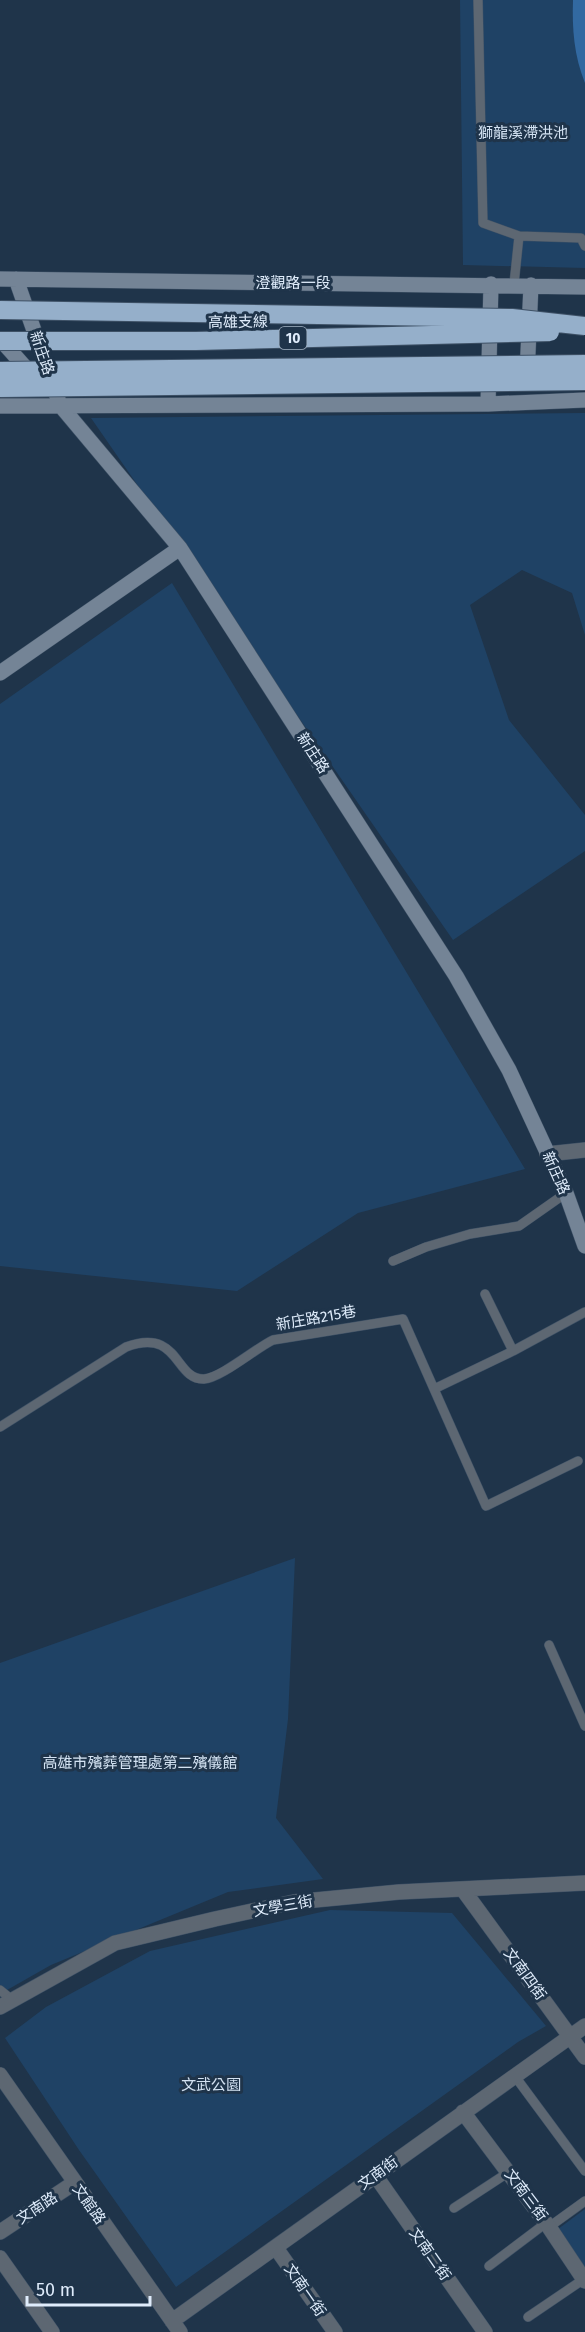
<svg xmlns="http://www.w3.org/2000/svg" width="585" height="2332" viewBox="0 0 585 2332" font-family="'Fira Sans','Noto Sans TC',sans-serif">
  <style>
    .green { fill: #1f4265 }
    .water { fill: #3269a1 }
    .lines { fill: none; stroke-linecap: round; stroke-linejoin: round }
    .lane-casing { stroke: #3e5166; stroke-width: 10 }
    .street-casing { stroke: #3e5166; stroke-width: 16 }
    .secondary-casing { stroke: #3e5166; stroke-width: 16 }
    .lane { stroke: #5d6772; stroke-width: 9 }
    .street { stroke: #5d6772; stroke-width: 15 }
    .secondary { stroke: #748496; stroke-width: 15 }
    .highway-bridge-casing { stroke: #3e5166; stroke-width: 20; stroke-linecap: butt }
    .highway-bridge { stroke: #95afca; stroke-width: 18 }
    .labels { text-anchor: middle; stroke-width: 6; stroke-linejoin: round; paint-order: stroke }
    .shield { fill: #1f344a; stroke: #a5b5c6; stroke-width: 1.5 }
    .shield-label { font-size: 14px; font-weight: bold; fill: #dfecfb }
    .park-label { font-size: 15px; fill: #d3e2f2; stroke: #1f344a }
    .street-label { font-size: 15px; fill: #dfecfb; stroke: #1f344a }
  </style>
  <rect width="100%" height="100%" fill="#1f344a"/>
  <path class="green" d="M460,0H585V268L463,265Z
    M585,413V635L572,593L522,570L470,605L509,720L585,815V851L453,940L91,418Z
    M172,583L525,1169L358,1213L237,1291L0,1266V704Z
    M295,1558L288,1719L276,1818L323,1879L228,1892L51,1965L0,1994V1663Z
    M330,1910L452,1913L546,2026L518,2042L176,2287L79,2150L5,2038L46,2007L150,1951Z
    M585,2209V2268L558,2229Z"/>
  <path class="water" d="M573,0H585V83C574,56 572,29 573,0Z"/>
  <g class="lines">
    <defs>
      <path id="lane" d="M478,0L483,223L519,236L514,284
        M519,236L581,238L585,246
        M393,1261L426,1247L470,1234L519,1226L566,1193
        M485,1294L513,1351
        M434,1389L486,1506L578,1461
        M0,1427L126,1347C180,1327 174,1380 204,1379C221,1378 256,1348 273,1340L403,1319L434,1389L513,1351L585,1312
        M549,1645L585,1726
        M0,1990L11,1999
        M514,2075L585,2171
        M454,2208L509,2172
        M549,2227L585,2201
        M489,2266L546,2223
        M528,2317L584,2279"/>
      <path id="street" d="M547,1154L585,1150
        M464,1891L585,2057
        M0,2007L115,1943L215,1919L294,1902L399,1892L585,1883
        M0,2075L180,2332
        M463,2112L549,2227L585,2281
        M375,2175L485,2332
        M0,2232L74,2183
        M276,2248L335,2332
        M0,2258L52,2332
        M172,2321L585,2026"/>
      <path id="secondary" d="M0,279L585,287
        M16,279L60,405L180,548L456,976L509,1070L566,1193L585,1246
        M0,339L33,376
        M527,375L531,285
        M488,404L491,284
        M0,406L488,404L585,400
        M0,673L180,548"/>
    </defs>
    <use href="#lane" class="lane-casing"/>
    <use href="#street" class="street-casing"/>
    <use href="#secondary" class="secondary-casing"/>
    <use href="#lane" class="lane"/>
    <use href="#street" class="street"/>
    <use href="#secondary" class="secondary"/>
    <defs>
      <path id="highway-bridge" d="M0,310L512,318L585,326
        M0,341H196L550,332
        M0,371L585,364
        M0,388L585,381"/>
    </defs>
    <use href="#highway-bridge" class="highway-bridge-casing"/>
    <use href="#highway-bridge" class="highway-bridge"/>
  </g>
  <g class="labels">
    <rect class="shield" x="279.5" y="327" width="27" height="22" rx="4.5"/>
    <g class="shield-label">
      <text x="293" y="343">10</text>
    </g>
    <g class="park-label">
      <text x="523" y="138">獅龍溪滯洪池</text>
      <text x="140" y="1768">高雄市殯葬管理處第二殯儀館</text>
      <text x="211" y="2090">文武公園</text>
    </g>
    <g class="street-label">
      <text x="293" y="288">澄觀路一段</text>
      <text transform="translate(238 322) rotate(-1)" y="5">高雄支線</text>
      <text transform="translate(42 353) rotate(71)" y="5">新庄路</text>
      <text transform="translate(313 753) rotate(57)" y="5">新庄路</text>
      <text transform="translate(556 1173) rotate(66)" y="5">新庄路</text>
      <text transform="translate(316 1318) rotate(-10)" y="5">新庄路215巷</text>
      <text transform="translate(283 1906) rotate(-10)" y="5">文學三街</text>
      <text transform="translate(525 1974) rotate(54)" y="5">文南四街</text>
      <text transform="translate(378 2173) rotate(-36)" y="5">文南街</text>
      <text transform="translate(526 2195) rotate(53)" y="5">文南三街</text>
      <text transform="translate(89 2204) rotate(55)" y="5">文館路</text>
      <text transform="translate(37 2208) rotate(-33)" y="5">文南路</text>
      <text transform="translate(430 2254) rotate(55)" y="5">文南二街</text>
      <text transform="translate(305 2290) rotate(55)" y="5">文南一街</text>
    </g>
  </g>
  <path d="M27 2296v9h123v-9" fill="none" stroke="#dfecfb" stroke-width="3"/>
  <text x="36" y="2296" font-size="18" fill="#dfecfb" stroke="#1f344a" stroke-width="4.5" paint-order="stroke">50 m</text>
</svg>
